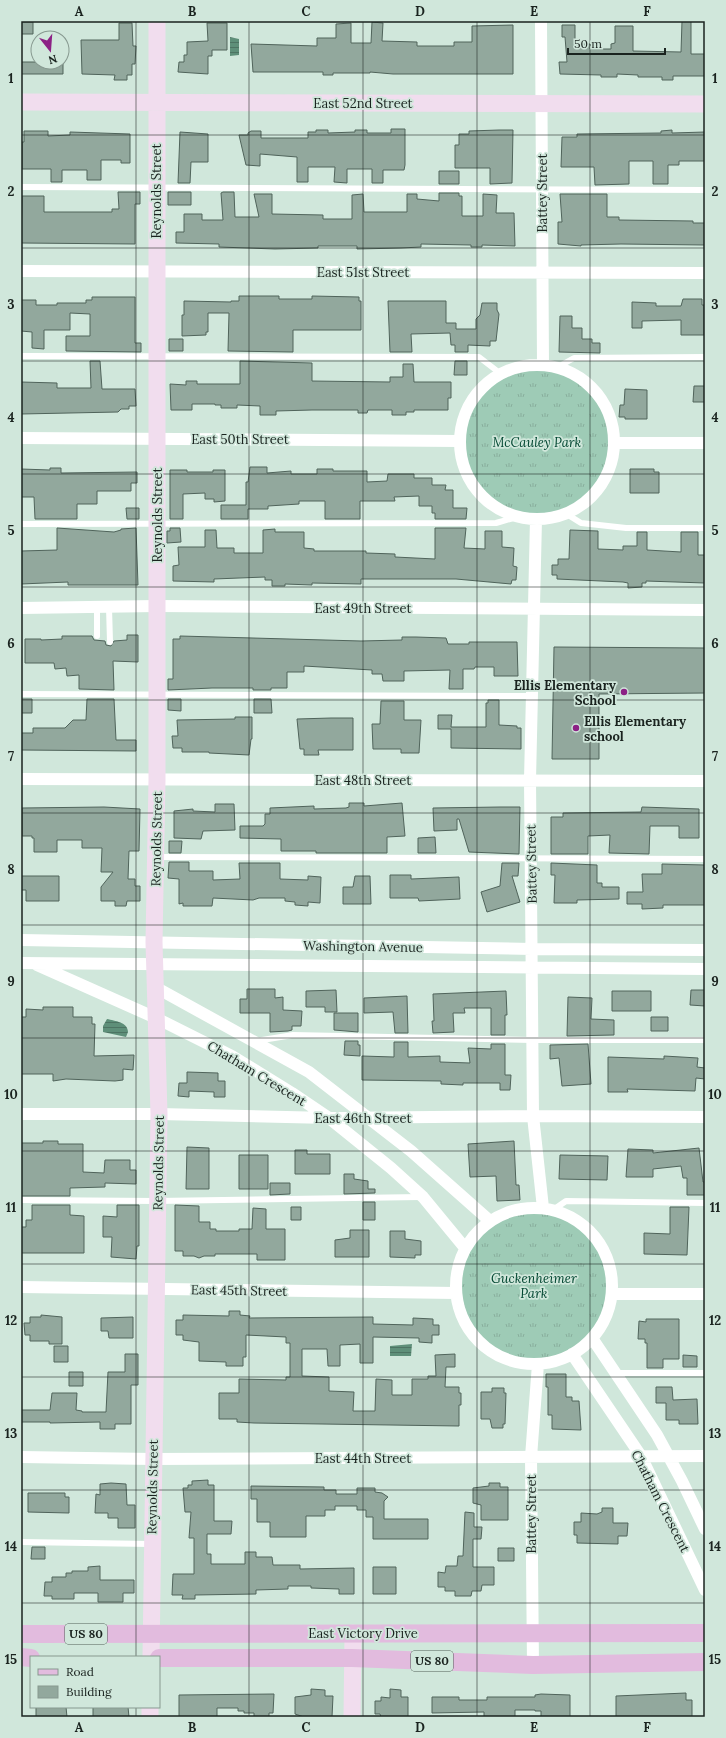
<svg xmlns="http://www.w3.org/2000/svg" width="726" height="1738" viewBox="0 0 726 1738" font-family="Lora,serif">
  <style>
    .park { fill: url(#park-tufts) }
    .water { fill: url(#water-rules) }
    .building { fill: #92a89d; stroke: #50645b }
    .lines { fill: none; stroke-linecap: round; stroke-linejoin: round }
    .lane { stroke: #fff; stroke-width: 6 }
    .street { stroke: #fff; stroke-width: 12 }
    .secondary { stroke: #f1ddee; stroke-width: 17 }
    .primary { stroke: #e2bbde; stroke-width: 18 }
    .grid { fill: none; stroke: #1a231f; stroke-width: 1; stroke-opacity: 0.55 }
    .poi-dot { fill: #8c2185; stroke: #d0e7db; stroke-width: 1.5 }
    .labels { text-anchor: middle; stroke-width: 3.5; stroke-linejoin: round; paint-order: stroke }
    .shield { fill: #d0e7db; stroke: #515e57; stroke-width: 1 }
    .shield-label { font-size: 12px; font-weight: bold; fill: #1a231f }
    .street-label { font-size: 13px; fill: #1a231f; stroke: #d0e7db }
    .park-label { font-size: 13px; font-style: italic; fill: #004630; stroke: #d0e7db }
    .poi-label { font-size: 13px; font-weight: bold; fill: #1a231f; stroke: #d0e7db; text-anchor: end }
    .neatline { fill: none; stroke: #1a231f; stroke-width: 1.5 }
    .grid-label { font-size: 13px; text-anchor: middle; font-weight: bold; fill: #1a231f }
  </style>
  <defs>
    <pattern id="park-tufts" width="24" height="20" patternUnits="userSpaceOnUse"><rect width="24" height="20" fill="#9ecbb6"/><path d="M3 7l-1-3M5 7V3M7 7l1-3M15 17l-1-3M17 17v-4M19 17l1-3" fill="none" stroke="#88ae9c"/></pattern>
    <pattern id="water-rules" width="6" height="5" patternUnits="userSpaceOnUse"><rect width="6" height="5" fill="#5e8f79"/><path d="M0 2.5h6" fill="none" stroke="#4d7463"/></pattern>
  </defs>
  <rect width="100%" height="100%" fill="#d0e7db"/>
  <path class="park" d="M460 442a77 77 0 1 1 154 0a77 77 0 1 1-154 0Z
    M456 1286a78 78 0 1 1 156 0a78 78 0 1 1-156 0Z"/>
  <path class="water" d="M230,37L239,39V55L230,56Z
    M107,1019C115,1021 128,1022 128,1032L126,1037L103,1032V1026Z
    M412,1344L411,1356H390V1346Z"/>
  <path class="building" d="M682,21H691V54H705V76H673V80H662V77H638V75L617,74V77H601V75L560,74L559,62H567L565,37H562V25H575V44H590V49H611V44L615,43V26H633V51L681,52Z
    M21,22H33V34H21Z
    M372,22L383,23L382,41L417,42V46H454V42H472V26L513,25V74H393L370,72V73H333V75H323V72H253L251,44L317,46V38H336V24L351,23V43H371Z
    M119,23H132L133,46H136L135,64H132V75H127V80H114L115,75L82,74L81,40H119Z
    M207,23H227V50H212V56H208V74L178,72L179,62H184V55H187V42L208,41Z
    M21,62H63V74H21Z
    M391,129H405V165L404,170H383V183H372V169H347V183L334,182L335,167H308V182H297V157L260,154V166L246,165L239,135H248V133L251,131H261V138H308V132H316V130H328V133L355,132V130H367V133H391Z
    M499,130H513L512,183L490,184V168H455V145H459V134H469V131Z
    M672,130V133L705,132V161H679V165H668V184H653V161H629V184L595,185L594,167H561L562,137H577V134L661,133V131Z
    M24,131H48V136L70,135V132L130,134V163H121V160H101V180H87V170H62V182H51V169H22V142H24Z
    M180,132L208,134V162H191L190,183H178Z
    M439,171H459V184H439Z
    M118,192H140V204H135V244L21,243L22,196H44V212H112V209H119Z
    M168,192H191V205H168Z
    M223,192H234L235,217H259L254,194H272V214L323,215V219H352V195L363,194L364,212H407V194H417V199L439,201V193H459V196H462V216H483V194L497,195L496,213H514L515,246L482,245V247H471V245L421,244V247L401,248L357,249V246H318V248L275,249L219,247V244L176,243V232H184V214H202V220H223L221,193Z
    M560,194H607V217H619V220L693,221V223H705V245L621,244L581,245V246L558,244V222H562Z
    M239,296H279V299H312V296L359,297V301H361V330H293V352L228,351L229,313H208V332H206V335L182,336V315H184V301L231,302V301H239Z
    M92,297H135V343H141V352L66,351V336H90V314L70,313V330H44V349L32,348V332L21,331V300H36V305H57V303H86V300H92Z
    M683,299H702V305H704V335H681V320L642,321V328H632V302L656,303V306H681Z
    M388,301H446V323H456V329H476V319L480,315L482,303H497V310L499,314L496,341H490V346L468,345V352H455V345H451L450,333L411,334L412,352H390Z
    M560,316H572V328H582V339H592V343H600V353L559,352Z
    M169,339H183V351H169Z
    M90,361H100L102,389H135L136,406H129V409H121L118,412L21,414V382L57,383V388H91Z
    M240,361L312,363V381L390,382V377H403V364H413L414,382H451V398H448V410H414V412H406V415H392V410H368L367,413H358V410H312L276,411V415H260V406L237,405V408H221V405H215V404H192V410H171L170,384L186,385V381H197V384H240Z
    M455,361H467V375H454Z
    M694,386H705V402H693Z
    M625,389L647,390V419H625V417H619L620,405H624Z
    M250,467H267V473L291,471V474H317V469H333V471H367V482L387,481L388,474H414V478H432V485H446L445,490H453V508H467L466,519H435V513H432V506H419V496L394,497L395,501H360V519H325V501H299V504L268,506V509H248V519H221V505H246V482H248Z
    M50,468H61V473L137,472V483H131V491H97V504H77V519H35L34,497H21V469L50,470Z
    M630,469H654V472H659V493H630Z
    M170,470H187V472H213V470H225V501L214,502V499H205V493L183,494V519H170Z
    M126,508H139V519H127Z
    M57,528L114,532L121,530V529L136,528L138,585H68V582L21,584V551L57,550Z
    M170,528H180L181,542L167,543V531H170Z
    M435,528H466L464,548L485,549V531H502V547L514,548L513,566L517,567L516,580H512L511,584L456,579H361V584L312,583V585L285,584V586H272V580H265V577L214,579V582L173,581V566L179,565L178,547H205V530H216L217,548H234V553H263V530L275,529V532H304V548L314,549V551H366V553L395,554V557L435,559Z
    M570,530L598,531V549L623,550V546H637V532H647V550L681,552V532H698V555H705V583L646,581V583H642V587L628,588V583L623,582L557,579V575H552V565H558V559H569Z
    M127,635H138V662L113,661L114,690L79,689V675L67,676L66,668L55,669L54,663H25V639H41V640L62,639V636H92L94,640L105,641L106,645L111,646L114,641L127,640Z
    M180,636L361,641L402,640V637H416L446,638L448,644H469V642H517L518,676H494V667H475L474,669H463V689H449L450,670L404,671V681H383L382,674H372V670L304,666V672H287V688H271V690H253V688H212L168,690V679H173V639H180Z
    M554,647L705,648V693L599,694V759H552Z
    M21,699H32V713H21Z
    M87,699H114L116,740H136V751L21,750V733H33V728H65L73,720H86Z
    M168,699H181V711L168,710Z
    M254,699H271L272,713H254Z
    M488,700H499V725L517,726V728H521V749L451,748V729H438V715H452L451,727H486V703H488Z
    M381,701H404V720H421L419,753H401V749H373L372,724H380Z
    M235,717H252V739H251L249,755L209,753V752H182V748H173L172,736H178L177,720L235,719Z
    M331,718H353V750H318L319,755H304V749H300L297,719Z
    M349,803H364V806L402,803L405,836L387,837V853H316V851H281V839L240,838V826H263L265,824V814H270V808L314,806V809L346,808L349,807Z
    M215,804H234L235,830L203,831L201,839L174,838V811L193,809V811L215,812Z
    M104,807L140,809L139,851H129L128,879H135V886H140V901H127L126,906H115V901H101V887L113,872H101L102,848H82V840H57V852H34V838H32V836H22V808Z
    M500,807H520L519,854L469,852L459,819H457V830L434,831L433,808Z
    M642,807L699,809V838H679V826H650L649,854L609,853L610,835L588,836V854H551V817H563V813L641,812Z
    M435,837L436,853H418V838Z
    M169,841H182L181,853H169Z
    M169,862H189V871H213V880L240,879L239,863H280V879L308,880V876L321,877L320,903L308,902V906L295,905V902L285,901V898H259L253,900L213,898L212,906H183V903L179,904V879L168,878Z
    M502,863H519L518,876H512L520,902L487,912L481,892L500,886Z
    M551,863L597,865V883H602V887H619V899L577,900V903H554L555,875H551Z
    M662,864L705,865V905H663V908L642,909V904H627V892H643L642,874H662Z
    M390,875H411V879L459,877L460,899L419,901L418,898H390Z
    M21,876H59V901H26V890H21Z
    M355,876H370L371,904H343V887H353Z
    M247,989H275V998L283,997V1010L302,1011L301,1026H292V1030L288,1031L270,1032V1013H240V999H247Z
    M336,990L337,1012H325V1007H306V991Z
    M691,990H705V1006L690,1005Z
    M506,991L507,1015H505V1035H491V1008H464L465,1013H453L454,1032L433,1033L432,1021H434L433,994Z
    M612,991H651V1011H612Z
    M407,996L408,1033H395L393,1012L364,1013V998Z
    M568,997L592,998L591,1019L614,1020V1035L567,1036Z
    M43,1007H73V1017H92V1024H95L94,1056L134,1055L133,1070L123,1069V1080L115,1081L66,1079L53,1081V1074H21V1017H26V1009L43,1010Z
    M334,1013H358V1032L334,1030Z
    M651,1017H668V1031H651Z
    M345,1041H358V1045H360V1056L344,1055Z
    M394,1042H408V1057L440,1056V1062L470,1063L468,1048L491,1049V1044H505V1075H511L510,1090H500V1083H463V1085L441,1084V1081L362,1080V1056L394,1057Z
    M588,1044L591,1084L562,1086L559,1058L550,1059V1045Z
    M664,1056L698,1058L697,1067L705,1068V1079L696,1078L695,1091L627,1089L628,1092H608V1057L664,1059Z
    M187,1072L218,1073V1081H225V1097H214V1092L189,1091V1097L178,1096L179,1083H187Z
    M43,1141H58V1144H83V1172L104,1173L105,1160H130V1170H136V1184L105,1183V1187L70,1188V1196H21V1143H43Z
    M514,1141L516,1185H519L520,1200L497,1201L496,1176L470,1177L468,1144Z
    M187,1147L209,1148V1189H186Z
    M699,1148L703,1182H705V1195H687V1178H683L681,1166L653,1169V1177H626L628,1149L653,1150V1153Z
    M295,1150H307V1154H330V1174H295Z
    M239,1155H268V1189H239Z
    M560,1155L608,1156L607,1180L559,1179Z
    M344,1174H354V1179L368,1181V1189H375V1193L344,1194Z
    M270,1183H290V1194L270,1195Z
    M363,1202H375V1220H363Z
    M32,1205H70V1215L84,1216V1253H21V1227H26V1220H32Z
    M117,1205H139V1246H137L136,1259L111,1257L112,1237H103V1216L117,1217Z
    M175,1205L199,1206V1222H210V1229H216V1231H239V1229H252L253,1208L266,1209V1229H285V1260H257V1254H215V1256H204L199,1258L194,1256H183V1251H175Z
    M291,1207H301V1220H291Z
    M670,1207H689L687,1255L644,1254V1233L670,1234Z
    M350,1230H369V1257H335V1240L350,1238Z
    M390,1231H405V1239L421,1241V1255H415V1258L390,1257Z
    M229,1311H240V1315L250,1316L249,1318L373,1317V1324L413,1325V1318L433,1319V1325H439V1335H432V1343L419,1342V1338L373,1337V1363H360V1344L340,1345V1366H328L327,1349H302V1376L329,1377V1391L354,1392L353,1411H375L376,1379L392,1380V1395H412V1379H428V1376H436L435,1355L455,1354V1367H446L445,1387H459V1393H461V1405H459V1426L254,1423L237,1422V1419H219V1393H239V1379L286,1380V1377H290V1343H286V1337L246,1335V1357H243V1366H226V1362L199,1361V1342L183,1340V1335H176V1320H183V1315L229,1316Z
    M41,1315L62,1317V1344H49V1341H30V1335H25L24,1323H30V1317H41Z
    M133,1317V1338H109L108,1331H101V1318Z
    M646,1319H679V1359H663V1368H647V1343H645V1339H638L639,1321L646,1322Z
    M54,1346H68V1362H54Z
    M125,1354H138V1385H131V1424H115V1429H100V1422L50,1423V1422H21V1410H50L52,1393H77L76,1410L82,1411V1412H106L108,1372H125Z
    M683,1355L697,1356V1367H683Z
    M69,1372H83V1386H69Z
    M546,1374H566V1397H572V1401H579L581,1430L552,1429V1415H548V1387H546Z
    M656,1387H672L673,1400L697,1399L698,1424H679V1420H666V1403H656Z
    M492,1388H504V1393H506L505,1424H503V1428H492L490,1419H481V1392H492Z
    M208,1480V1485H214V1521H232L231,1534H207V1554H211V1564H245V1552H256V1557H272L273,1565H300V1569L354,1568V1594H339V1589L311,1588V1586H288V1589L256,1590V1594L195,1595V1599H182L183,1595H172L173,1574H194V1538H189L191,1512H185L183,1488H188V1485H192V1481Z
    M111,1483L126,1484L127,1505H135V1528H118V1518H108V1513H95L96,1494L100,1495V1484Z
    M489,1483H500V1487H508V1520H481V1505L473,1503V1488L489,1486Z
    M251,1486L324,1487V1490H336V1494H357V1488H375V1492L382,1493L388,1497L384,1501V1519H428V1539H373V1517H366V1510H357V1506H335V1510H325V1516H306V1537H270V1522H257V1499H251Z
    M28,1493H65V1497H69V1513L28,1512Z
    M602,1508H613V1523H628L627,1536H618V1544L577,1543V1535H574V1522H581V1513L597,1514L602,1512Z
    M465,1512L474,1513V1527H482L481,1539H473V1567H494V1585H482L481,1591H472L471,1596H455V1591H445V1587H438V1572L445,1573L446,1566H457L458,1556H463Z
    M32,1547H45V1559H31Z
    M498,1548H514V1561H498Z
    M100,1566V1580H134V1593H123V1602H98V1593H74V1599H52V1596H44L45,1582H52V1577H66V1573H72V1571H88V1567Z
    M373,1567H396V1594H373Z
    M311,1689L325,1690V1696H333L332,1717H304L295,1714V1697L311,1695Z
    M390,1689L401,1690V1697H408V1717H381L380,1714H375V1701H381V1697L390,1698Z
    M686,1693V1700H692V1717H616V1696Z
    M274,1694L273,1713H269V1717H254V1713H244V1711H238V1708H217V1717H179V1695Z
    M541,1694L570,1695V1717H541V1711H535V1710H515V1717H484V1712L432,1713V1697H459V1700H487V1697H535V1695Z
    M36,1707H66L67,1717H36Z
    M93,1707H128L129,1717H93Z"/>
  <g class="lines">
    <path class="lane" d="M21,187L705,190
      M21,356L479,357L501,374
      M556,368L574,358L705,357
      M565,513L581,523L626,528H705
      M21,524L496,523L517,517
      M97,607V636
      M109,607L110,642
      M21,694L532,696
      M157,857L705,859
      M256,1041L293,1035L533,1040H705
      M21,1200L157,1201L421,1197
      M553,1210L566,1201L705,1203
      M616,1373H705
      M21,1542L151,1544"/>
    <path class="street" d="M541,21L543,365
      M21,271L705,273
      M460 442a77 77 0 1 1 154 0a77 77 0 1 1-154 0Z
      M21,438L459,441
      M614,443H705
      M536,519L530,780L533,1116L543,1208
      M21,608L157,606L705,610
      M21,779L705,781
      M21,940L532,949L705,950
      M21,963L705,969
      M37,965L156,1018L232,1056L292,1093L329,1118L391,1168L423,1197L465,1248
      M155,987L309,1072L411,1151L490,1221
      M21,1114H159L329,1118L533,1116L705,1117
      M456 1286a78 78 0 1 1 156 0a78 78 0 1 1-156 0Z
      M21,1287L456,1293
      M612,1294H705
      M592,1338L657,1435L682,1481L705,1529
      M572,1354L641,1456L705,1590
      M21,1457L153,1459L705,1456
      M533,1665L531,1457L538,1364"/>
    <path class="secondary" d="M21,102L705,104
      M151,1657L159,1114L154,942L157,780V21
      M150,1717V1707
      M352,1717L353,1633"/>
    <path class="primary" d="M21,1634L705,1633
      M21,1657L31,1658
      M159,1658H352L533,1665L705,1662"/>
  </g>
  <path class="grid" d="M136,21V1657M249,21V1717M363,21V1717M477,21V1717M590,21V1717M21,135H705M21,248H705M21,361H705M21,474H705M21,587H705M21,700H705M21,813H705M21,925H705M21,1038H705M21,1151H705M21,1264H705M21,1377H705M21,1490H705M21,1603H705M136,1707V1717"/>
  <g class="poi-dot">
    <circle cx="624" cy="692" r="4"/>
    <circle cx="576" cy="728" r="4"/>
  </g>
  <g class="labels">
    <g class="shield">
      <rect x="65" y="1624" width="42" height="20" rx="3"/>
      <rect x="411" y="1651" width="42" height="20" rx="3"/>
    </g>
    <g class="shield-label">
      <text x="86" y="1638">US 80</text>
      <text x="432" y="1665">US 80</text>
    </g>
    <g class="street-label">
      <text x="363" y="108">East 52nd Street</text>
      <text transform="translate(156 191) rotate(-90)" y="5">Reynolds Street</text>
      <text transform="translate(542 193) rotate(-90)" y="5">Battey Street</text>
      <text x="363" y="277">East 51st Street</text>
      <text x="240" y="444">East 50th Street</text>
      <text transform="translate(157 515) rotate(-90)" y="5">Reynolds Street</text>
      <text x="363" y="613">East 49th Street</text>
      <text x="363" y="785">East 48th Street</text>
      <text transform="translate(156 839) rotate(-89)" y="5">Reynolds Street</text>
      <text transform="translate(531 864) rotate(-91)" y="5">Battey Street</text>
      <text transform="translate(363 946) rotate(1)" y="5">Washington Avenue</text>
      <text transform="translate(257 1073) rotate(31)" y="5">Chatham Crescent</text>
      <text x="363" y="1123">East 46th Street</text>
      <text transform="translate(158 1163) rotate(-89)" y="5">Reynolds Street</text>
      <text transform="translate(239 1290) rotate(1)" y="5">East 45th Street</text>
      <text x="363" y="1463">East 44th Street</text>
      <text transform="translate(152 1487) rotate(-89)" y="5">Reynolds Street</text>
      <text transform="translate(661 1501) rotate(63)" y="5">Chatham Crescent</text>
      <text transform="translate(531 1514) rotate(-90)" y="5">Battey Street</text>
      <text x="363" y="1638">East Victory Drive</text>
    </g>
    <g class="park-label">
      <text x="537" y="447">McCauley Park</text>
      <text x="534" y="1283">Guckenheimer<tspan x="534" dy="15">Park</tspan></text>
    </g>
    <g class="poi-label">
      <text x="616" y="690">Ellis Elementary<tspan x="616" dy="15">School</tspan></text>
      <text x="584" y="726" text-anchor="start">Ellis Elementary<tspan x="584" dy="15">school</tspan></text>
    </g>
  </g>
  <rect width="726" height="1738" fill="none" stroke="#d0e7db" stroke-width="44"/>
  <rect x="30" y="1656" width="130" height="52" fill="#d0e7db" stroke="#879990"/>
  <rect x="38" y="1669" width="20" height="6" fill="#e2bbde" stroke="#879990"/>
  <text x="66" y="1676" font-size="12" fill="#1a231f">Road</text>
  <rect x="38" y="1686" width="20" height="12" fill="#92a89d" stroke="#879990"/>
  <text x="66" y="1696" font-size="12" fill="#1a231f">Building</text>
  <g transform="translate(50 50) rotate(163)"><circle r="19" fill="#d0e7db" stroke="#879990"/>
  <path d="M0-3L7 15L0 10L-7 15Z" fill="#8c2185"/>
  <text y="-6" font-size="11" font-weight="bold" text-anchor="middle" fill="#1a231f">N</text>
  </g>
  <path d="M568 48v6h97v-6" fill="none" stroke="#1a231f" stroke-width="2"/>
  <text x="574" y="48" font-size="12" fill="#1a231f" stroke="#d0e7db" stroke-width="3" paint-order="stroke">50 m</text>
  <rect x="22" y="22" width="682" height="1694" class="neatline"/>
  <g class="grid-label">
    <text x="79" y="16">A</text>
    <text x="192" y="16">B</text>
    <text x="306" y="16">C</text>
    <text x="420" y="16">D</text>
    <text x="534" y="16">E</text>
    <text x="647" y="16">F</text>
    <text x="11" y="83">1</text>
    <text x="715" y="83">1</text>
    <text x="11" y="196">2</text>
    <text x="715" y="196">2</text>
    <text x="11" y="309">3</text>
    <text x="715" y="309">3</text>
    <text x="11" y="422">4</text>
    <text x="715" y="422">4</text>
    <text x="11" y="535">5</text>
    <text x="715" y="535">5</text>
    <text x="11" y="648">6</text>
    <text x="715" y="648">6</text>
    <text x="11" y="761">7</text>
    <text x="715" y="761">7</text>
    <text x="11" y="874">8</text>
    <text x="715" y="874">8</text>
    <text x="11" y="986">9</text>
    <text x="715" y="986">9</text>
    <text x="11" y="1099">10</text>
    <text x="715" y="1099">10</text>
    <text x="11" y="1212">11</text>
    <text x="715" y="1212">11</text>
    <text x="11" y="1325">12</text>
    <text x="715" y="1325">12</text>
    <text x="11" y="1438">13</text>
    <text x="715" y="1438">13</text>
    <text x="11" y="1551">14</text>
    <text x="715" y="1551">14</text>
    <text x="11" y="1664">15</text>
    <text x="715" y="1664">15</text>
    <text x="79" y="1732">A</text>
    <text x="192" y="1732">B</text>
    <text x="306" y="1732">C</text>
    <text x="420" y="1732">D</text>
    <text x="534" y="1732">E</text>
    <text x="647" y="1732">F</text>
  </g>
</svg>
